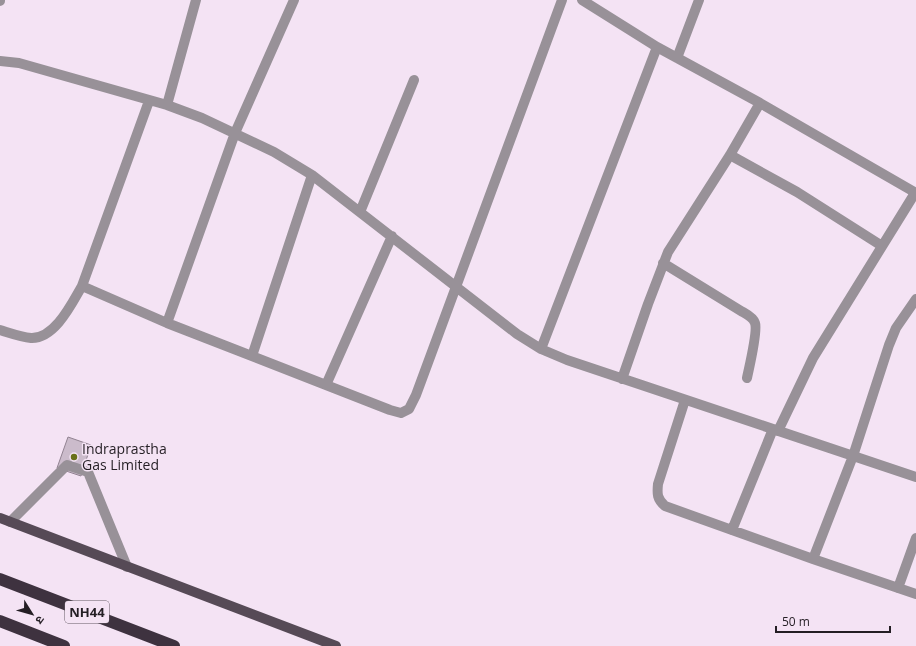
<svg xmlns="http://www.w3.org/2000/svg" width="916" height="646" viewBox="0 0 916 646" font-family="'Open Sans','Noto Sans Devanagari',sans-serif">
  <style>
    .building { fill: #cbbbcb; stroke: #928392 }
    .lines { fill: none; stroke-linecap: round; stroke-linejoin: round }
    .minor { stroke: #989198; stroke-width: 10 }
    .major { stroke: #564a56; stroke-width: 10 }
    .highway { stroke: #3e323f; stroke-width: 12 }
    .poi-dot { fill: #697119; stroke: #f4e3f4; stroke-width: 1.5 }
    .labels { text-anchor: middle; stroke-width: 3; stroke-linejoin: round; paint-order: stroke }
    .shield { fill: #f4e3f4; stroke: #625962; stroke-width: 1 }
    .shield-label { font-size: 13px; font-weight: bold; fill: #241e24 }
    .poi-label { font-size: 14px; fill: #241e24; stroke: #f4e3f4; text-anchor: start }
  </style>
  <rect width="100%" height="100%" fill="#f4e3f4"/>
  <path class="building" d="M68,437L91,445L81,476L57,468Z"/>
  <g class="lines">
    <path class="minor" d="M582,0L657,47L760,103L916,193
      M0,1V0
      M677,58L699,0
      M0,61L19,63L167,105L202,118L274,152L312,175L517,334L541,349L567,360L916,477
      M149,101L82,286L167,323L390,410L401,413L409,409L416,395L562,0
      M167,105L196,0
      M730,155L797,192L882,246
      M360,212L414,80
      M663,263L741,311C746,314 753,317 755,323C758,331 749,368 747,378
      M167,323L235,133L294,0
      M0,330C10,333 21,337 31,338C55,339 72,303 82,286
      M541,349L657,47
      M252,356L312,175
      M622,379L648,304L668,252L730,155L760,103
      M326,385L392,236
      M685,400L658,484C657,494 657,499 665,506L813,559L916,594
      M778,431L813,358L915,193
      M10,522L67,465L88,472L127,567
      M732,530L773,429
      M813,559L853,456L889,345L896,328L916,299
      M898,588L916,538"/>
    <path class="major" d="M0,518L336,646"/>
    <path class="highway" d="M0,579L174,646
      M0,621L64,646"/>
  </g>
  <circle class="poi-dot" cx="74" cy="457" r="4"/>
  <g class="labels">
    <rect class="shield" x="65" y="601" width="44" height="22" rx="3"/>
    <g class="shield-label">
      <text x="87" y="617">NH44</text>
    </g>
    <g class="poi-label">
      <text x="82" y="454">Indraprastha<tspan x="82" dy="16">Gas Limited</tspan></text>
    </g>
  </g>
  <g transform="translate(32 614) rotate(127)" stroke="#f4e3f4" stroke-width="3" paint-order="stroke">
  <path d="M0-3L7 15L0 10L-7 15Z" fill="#241e24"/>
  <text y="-6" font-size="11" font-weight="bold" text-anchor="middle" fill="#241e24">उ</text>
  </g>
  <path d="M776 626v6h114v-6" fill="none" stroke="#241e24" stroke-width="2"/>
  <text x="782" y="626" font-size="12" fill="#241e24" stroke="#f4e3f4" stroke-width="3" paint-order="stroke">50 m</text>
</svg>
